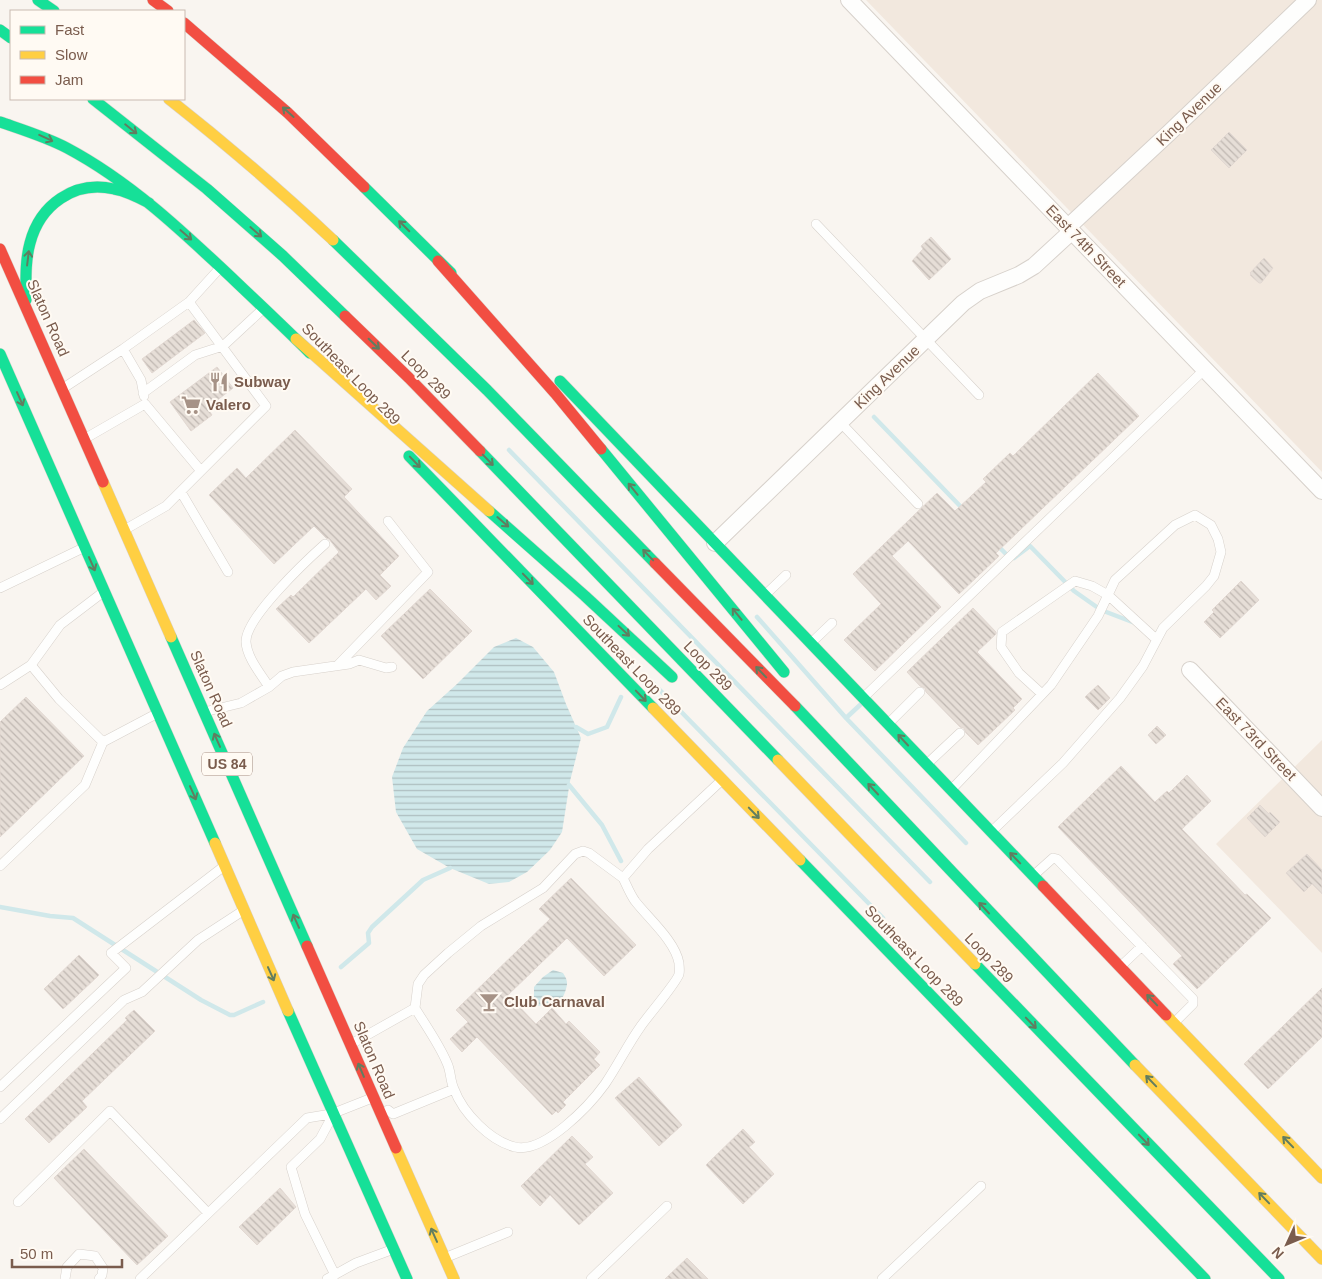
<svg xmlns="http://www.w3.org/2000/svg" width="1322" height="1279" viewBox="0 0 1322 1279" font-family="Helvetica,sans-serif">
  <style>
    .residential { fill: #f2e8de }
    .water { fill: url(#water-rules) }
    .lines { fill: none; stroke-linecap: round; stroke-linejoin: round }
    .stream { stroke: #d0e8ea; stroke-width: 4.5 }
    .building { fill: url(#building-back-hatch); stroke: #e2d8d2 }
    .lane-casing { stroke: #d7d1cb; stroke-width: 10 }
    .street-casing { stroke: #d7d1cb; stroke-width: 18 }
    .fast-casing { stroke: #d9d2cb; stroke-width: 12 }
    .slow-casing { stroke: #d9d2cb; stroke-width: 12 }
    .jam-casing { stroke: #d9d2cb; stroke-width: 12 }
    .lane { stroke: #fefefd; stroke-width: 9 }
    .street { stroke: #fefefd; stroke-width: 16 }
    .fast { stroke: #16e098; stroke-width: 11 }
    .slow { stroke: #ffcf43; stroke-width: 11 }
    .jam { stroke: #f24e42; stroke-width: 11 }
    .oneway { stroke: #617d60 }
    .labels { text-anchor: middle; stroke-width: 4; stroke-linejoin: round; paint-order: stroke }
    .shield { fill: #fffaf3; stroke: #a28b7f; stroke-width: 1 }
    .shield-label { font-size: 14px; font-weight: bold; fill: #7a5c4d }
    .street-label { font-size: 15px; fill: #7a5c4d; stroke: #fffaf3 }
    .poi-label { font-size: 15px; font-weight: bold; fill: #7a5c4d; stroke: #fffaf3; text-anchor: start }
  </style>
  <defs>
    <pattern id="water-rules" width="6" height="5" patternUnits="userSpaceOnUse" patternTransform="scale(1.25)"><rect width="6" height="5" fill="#d0e8ea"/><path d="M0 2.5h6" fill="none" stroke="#aebfc0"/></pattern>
    <pattern id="building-back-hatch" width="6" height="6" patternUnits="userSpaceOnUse" patternTransform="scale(1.25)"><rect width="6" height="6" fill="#e6ded7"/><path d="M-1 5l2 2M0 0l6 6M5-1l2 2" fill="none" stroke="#bfb7b1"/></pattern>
  </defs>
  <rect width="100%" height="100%" fill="#f9f5f0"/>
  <path class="residential" d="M866,0H1322V472Z
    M1322,740V953L1216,844Z"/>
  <path class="water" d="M516,638L533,647L554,672L566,704L581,738L570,781L562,832L550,850L527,872L509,882L489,884L450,868L417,849L396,812L392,777L403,748L427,711L457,684L494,647Z
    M553,970L563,973C568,981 568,983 565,992C560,1006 552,1003 538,1006L534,997V987L543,977Z"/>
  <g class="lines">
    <path class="stream" d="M874,417L963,509
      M509,450L930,882
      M998,546L1010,558
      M1014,558L1030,546L1074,591L1101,610L1135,623
      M757,617L846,718L860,705
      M651,681L883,918
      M846,718L966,843
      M576,727L588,734L607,727L621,697
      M569,785L602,825L621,861
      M0,907L50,916L73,918L201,1000L230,1015H234L263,1002
      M341,967L369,943L368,933L372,927L423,880L450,868"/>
  </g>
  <path class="building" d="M1229,132L1247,150L1229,168L1211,150Z
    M931,237L951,259L929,280L912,261L923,249L921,246Z
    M1264,258L1273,268L1261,283H1259L1250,275L1251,274L1250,273Z
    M194,320L205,333L152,373L142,359Z
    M217,367L233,388L207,408L212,415L191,431L170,402Z
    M1098,373L1139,416L996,553L999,556L959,594L908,541L892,556L941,607L875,671L844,640L881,604L853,574L937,493L955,511L986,482L983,479L1010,453L1013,456Z
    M295,430L352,489L344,497L399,556L380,575L391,586L376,600L366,589L309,643L276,609L291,595L293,597L339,552L329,539L326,538L314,526L274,564L209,495L237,468L246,478Z
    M1241,581L1259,600L1220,638L1204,622L1214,612L1212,610Z
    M430,589L472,631L423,679L381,636Z
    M973,608L996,632V634L977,652L1022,699L1013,708L1015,710L978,745L966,733L964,728L960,727L926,692L925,688L920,686L907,672Z
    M1098,685L1110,698L1098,710L1085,697Z
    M26,697L84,756L0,837V722Z
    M1157,726L1166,735L1156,744L1148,735Z
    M1121,766L1155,802L1167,791L1169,793L1187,775L1211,801L1182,829L1245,895L1247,894L1271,918L1197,989L1173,964L1182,956L1058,827Z
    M1260,805L1269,814L1270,812L1280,822L1265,837L1247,818Z
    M1307,854L1322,870V894L1312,884L1304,892L1286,873Z
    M571,878L636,945L604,976L567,938L508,995L536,1024L552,1008L566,1024L569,1021L600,1052L594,1059L600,1065L563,1102L566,1105L558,1113L556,1111L552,1115L477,1037L462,1052L450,1039L468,1022L456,1010L550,919L539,909Z
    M79,955L99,975L63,1009L44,989Z
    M1322,988V1037L1268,1089L1244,1064Z
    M134,1010L155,1031L82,1101L87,1107L49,1143L25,1119L127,1020L125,1018Z
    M639,1077L682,1125L659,1146L615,1098Z
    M743,1129L755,1142L749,1147L774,1174L743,1204L706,1165Z
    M572,1136L593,1157L585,1164L613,1193L579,1225L550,1195L540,1206L521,1186Z
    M84,1149L168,1236L137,1265L54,1178Z
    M280,1188L296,1207L257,1245L239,1227Z
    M687,1258L708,1279H665Z"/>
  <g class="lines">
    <defs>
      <path id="lane" d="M816,224L979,395
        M189,302L219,269
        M123,349L141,380L144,396
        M65,387L123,349L189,302L266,406L166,506L126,529
        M143,393L195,355L223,346L264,308
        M840,422L918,504
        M86,438L145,404L201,471
        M181,492L228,572
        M0,588L83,548
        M102,593L60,625L31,665L59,699L103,742L156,714
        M765,595L786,575
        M811,643L832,623
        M338,665L428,572L388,521
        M0,685L31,665
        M269,687C261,674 247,658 246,642C245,618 307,560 325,544
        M1042,694L1019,673L1001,647L1002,632L1075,581L1092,586L1108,595L1156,639
        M864,697L1205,369
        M208,711L241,703L269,687L282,676L293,672L349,664L359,660L386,668L392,667
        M888,724L920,692
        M927,764L960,733
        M952,789L1051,685L1098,616L1115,580L1175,525L1195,515L1211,525L1218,539L1221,552L1214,576L1206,586L1163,628L1143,666L1120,698L1063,763L991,832
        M0,866L85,785L103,742
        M1034,875L1053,858L1057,859L1193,999V1004L1174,1023
        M623,878L589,853L583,851L575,854L543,888L481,926L448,953L424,975L418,984L415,1008C426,1026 439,1044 447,1063C451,1071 450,1081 454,1089C463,1113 490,1141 515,1147C544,1154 590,1105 605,1084C618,1065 628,1044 641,1026C647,1017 678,981 679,974C680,971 679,966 679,963C675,941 649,919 635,901C630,894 627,886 623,878L648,849L722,780
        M1120,967L1142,946
        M353,1043L415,1008
        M0,1087L126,968L111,953L223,867
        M388,1110L393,1114L454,1089
        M0,1119L124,1000L142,992L198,940L241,912
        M18,1202L110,1111L208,1213
        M447,1257L508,1232
        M335,1275L305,1214L291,1167L320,1139L334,1113L372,1098
        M65,1279L67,1267L79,1254L95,1256L103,1268L102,1275L99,1279
        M140,1279L307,1118L331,1114
        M327,1279L356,1263L391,1250
        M591,1279L667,1206
        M882,1279L981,1186"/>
      <path id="street" d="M849,0L1322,491
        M1068,227L1170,132L1308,0
        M715,543L963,303L980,291L1019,275L1034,266L1072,231
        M1190,670L1322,808"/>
      <path id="fast" d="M38,0L54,11
        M0,30L11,38
        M93,99L207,189L283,256L345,316
        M0,122C23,130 46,137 67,148C129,181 180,229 231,277C257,302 284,327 310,353
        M364,187L451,273
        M333,240L487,390L655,563
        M26,300C26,281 25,261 30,243C40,205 74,180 114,189C126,191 138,197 149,203
        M0,354L215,843
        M560,381L1043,886
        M601,449L784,672
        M480,451L778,760
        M409,456L653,708
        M489,511L585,596L672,677
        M171,637L307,946
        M795,706L1135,1065
        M800,860L1205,1279
        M975,964L1279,1279
        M288,1011L407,1279"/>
      <path id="slow" d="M169,99C226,144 281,191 333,240
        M296,339L489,511
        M103,482L171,637
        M653,708L800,860
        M778,760L975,964
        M215,843L288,1011
        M1166,1015L1322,1178
        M1135,1065L1322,1259
        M396,1148L454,1279"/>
      <path id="jam" d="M153,0L168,11
        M184,23L288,113L364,187
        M0,249L103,482
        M438,261L555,393L601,449
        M345,316L409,378L480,451
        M655,563L795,706
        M1043,886L1166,1015
        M307,946L396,1148"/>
    </defs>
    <use href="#lane" class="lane-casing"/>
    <use href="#street" class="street-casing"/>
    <use href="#fast" class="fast-casing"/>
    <use href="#slow" class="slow-casing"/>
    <use href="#jam" class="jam-casing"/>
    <use href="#lane" class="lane"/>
    <use href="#street" class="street"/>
    <use href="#fast" class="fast"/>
    <use href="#slow" class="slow"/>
    <use href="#jam" class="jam"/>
  </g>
  <defs><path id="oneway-shaft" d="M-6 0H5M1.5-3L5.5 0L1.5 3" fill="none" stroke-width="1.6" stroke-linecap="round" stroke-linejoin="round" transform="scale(1.25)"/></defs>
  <g class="oneway">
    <use href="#oneway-shaft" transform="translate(288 112) rotate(-138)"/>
    <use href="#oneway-shaft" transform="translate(131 129) rotate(39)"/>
    <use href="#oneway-shaft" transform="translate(46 138) rotate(25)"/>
    <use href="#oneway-shaft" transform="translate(404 226) rotate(-135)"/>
    <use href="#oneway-shaft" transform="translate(256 232) rotate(41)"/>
    <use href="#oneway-shaft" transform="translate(186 235) rotate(41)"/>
    <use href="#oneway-shaft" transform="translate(28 258) rotate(-83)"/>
    <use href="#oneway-shaft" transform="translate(374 344) rotate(44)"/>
    <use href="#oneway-shaft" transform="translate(20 399) rotate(66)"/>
    <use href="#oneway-shaft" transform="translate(488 460) rotate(46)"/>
    <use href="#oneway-shaft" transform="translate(415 462) rotate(46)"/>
    <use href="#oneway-shaft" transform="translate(633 489) rotate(-129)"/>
    <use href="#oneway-shaft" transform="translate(503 522) rotate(41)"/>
    <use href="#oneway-shaft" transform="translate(648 555) rotate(-134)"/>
    <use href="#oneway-shaft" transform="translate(92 564) rotate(66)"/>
    <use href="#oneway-shaft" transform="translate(528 579) rotate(46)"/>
    <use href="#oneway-shaft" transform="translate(737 614) rotate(-129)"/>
    <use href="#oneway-shaft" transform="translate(624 631) rotate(43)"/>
    <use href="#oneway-shaft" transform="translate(761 672) rotate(-134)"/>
    <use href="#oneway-shaft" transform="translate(641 696) rotate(46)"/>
    <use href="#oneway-shaft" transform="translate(217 740) rotate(-114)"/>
    <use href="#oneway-shaft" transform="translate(903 740) rotate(-133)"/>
    <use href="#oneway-shaft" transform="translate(873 789) rotate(-133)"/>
    <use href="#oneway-shaft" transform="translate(193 793) rotate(66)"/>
    <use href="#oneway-shaft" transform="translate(754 813) rotate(46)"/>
    <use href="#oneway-shaft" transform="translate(1015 858) rotate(-134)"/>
    <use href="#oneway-shaft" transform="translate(984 908) rotate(-133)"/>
    <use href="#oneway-shaft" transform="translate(296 921) rotate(-114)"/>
    <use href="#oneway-shaft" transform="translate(271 974) rotate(66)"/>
    <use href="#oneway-shaft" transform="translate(1152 1000) rotate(-134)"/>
    <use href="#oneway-shaft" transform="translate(1031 1023) rotate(46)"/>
    <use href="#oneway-shaft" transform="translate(361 1070) rotate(-113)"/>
    <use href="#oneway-shaft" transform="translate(1151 1081) rotate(-134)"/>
    <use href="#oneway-shaft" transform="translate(1144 1140) rotate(46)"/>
    <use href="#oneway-shaft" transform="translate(1288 1142) rotate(-134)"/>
    <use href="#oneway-shaft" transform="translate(1264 1198) rotate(-134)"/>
    <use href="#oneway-shaft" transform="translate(434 1235) rotate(-114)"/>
  </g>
  <defs>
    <symbol id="restaurant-bare" viewBox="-9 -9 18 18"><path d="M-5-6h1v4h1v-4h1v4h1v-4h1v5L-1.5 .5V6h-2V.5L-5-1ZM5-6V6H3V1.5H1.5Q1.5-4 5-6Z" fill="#a69286" stroke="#fffaf3" stroke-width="2.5" paint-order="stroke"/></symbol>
    <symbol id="supermarket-bare" viewBox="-9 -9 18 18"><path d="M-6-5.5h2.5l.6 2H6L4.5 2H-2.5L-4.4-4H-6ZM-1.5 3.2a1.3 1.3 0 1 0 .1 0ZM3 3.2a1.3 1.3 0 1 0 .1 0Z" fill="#a69286" stroke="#fffaf3" stroke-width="2.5" paint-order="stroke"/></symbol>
    <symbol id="bar-bare" viewBox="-9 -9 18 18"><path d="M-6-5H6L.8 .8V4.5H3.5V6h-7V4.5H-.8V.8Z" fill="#a69286" stroke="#fffaf3" stroke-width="2.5" paint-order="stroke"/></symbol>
  </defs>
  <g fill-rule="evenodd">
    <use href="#restaurant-bare" x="205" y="368" width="28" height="28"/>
    <use href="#supermarket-bare" x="177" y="391" width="28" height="28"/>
    <use href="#bar-bare" x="475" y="988" width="28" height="28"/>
  </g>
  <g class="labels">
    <rect class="shield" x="202" y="752.5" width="50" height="23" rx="4"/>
    <g class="shield-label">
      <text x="227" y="769">US 84</text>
    </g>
    <g class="street-label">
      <text transform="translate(1189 114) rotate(-44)" y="5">King Avenue</text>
      <text transform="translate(1086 246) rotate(46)" y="5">East 74th Street</text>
      <text transform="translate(48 318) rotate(66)" y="5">Slaton Road</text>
      <text transform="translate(351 374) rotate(46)" y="5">Southeast Loop 289</text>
      <text transform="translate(426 375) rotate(45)" y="5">Loop 289</text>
      <text transform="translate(887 377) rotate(-44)" y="5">King Avenue</text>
      <text transform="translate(632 665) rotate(46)" y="5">Southeast Loop 289</text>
      <text transform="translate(708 666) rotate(46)" y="5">Loop 289</text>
      <text transform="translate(211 689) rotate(66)" y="5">Slaton Road</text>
      <text transform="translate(1256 739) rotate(46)" y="5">East 73rd Street</text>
      <text transform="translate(914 956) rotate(46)" y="5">Southeast Loop 289</text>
      <text transform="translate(989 958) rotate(46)" y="5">Loop 289</text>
      <text transform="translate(374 1060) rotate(67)" y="5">Slaton Road</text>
    </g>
    <g class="poi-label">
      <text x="234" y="387">Subway</text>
      <text x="206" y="410">Valero</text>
      <text x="504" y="1007">Club Carnaval</text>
    </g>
  </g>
  <rect x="10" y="10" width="175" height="90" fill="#fffaf3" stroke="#cabbb1"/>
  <rect x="20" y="26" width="25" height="8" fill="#16e098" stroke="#cabbb1"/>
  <text x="55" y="35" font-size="15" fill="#7a5c4d">Fast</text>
  <rect x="20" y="51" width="25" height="8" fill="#ffcf43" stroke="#cabbb1"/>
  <text x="55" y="60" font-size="15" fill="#7a5c4d">Slow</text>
  <rect x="20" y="76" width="25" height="8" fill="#f24e42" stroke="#cabbb1"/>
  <text x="55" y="85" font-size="15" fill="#7a5c4d">Jam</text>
  <g transform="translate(1287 1244) rotate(226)" stroke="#fffaf3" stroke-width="4" paint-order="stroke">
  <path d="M0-4L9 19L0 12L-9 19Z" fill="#7a5c4d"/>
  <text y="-8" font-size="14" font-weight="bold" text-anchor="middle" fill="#7a5c4d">N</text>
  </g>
  <path d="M12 1259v8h110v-8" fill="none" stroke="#7a5c4d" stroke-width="2.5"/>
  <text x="20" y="1259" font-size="15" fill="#7a5c4d" stroke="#fffaf3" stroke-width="4" paint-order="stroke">50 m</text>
</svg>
